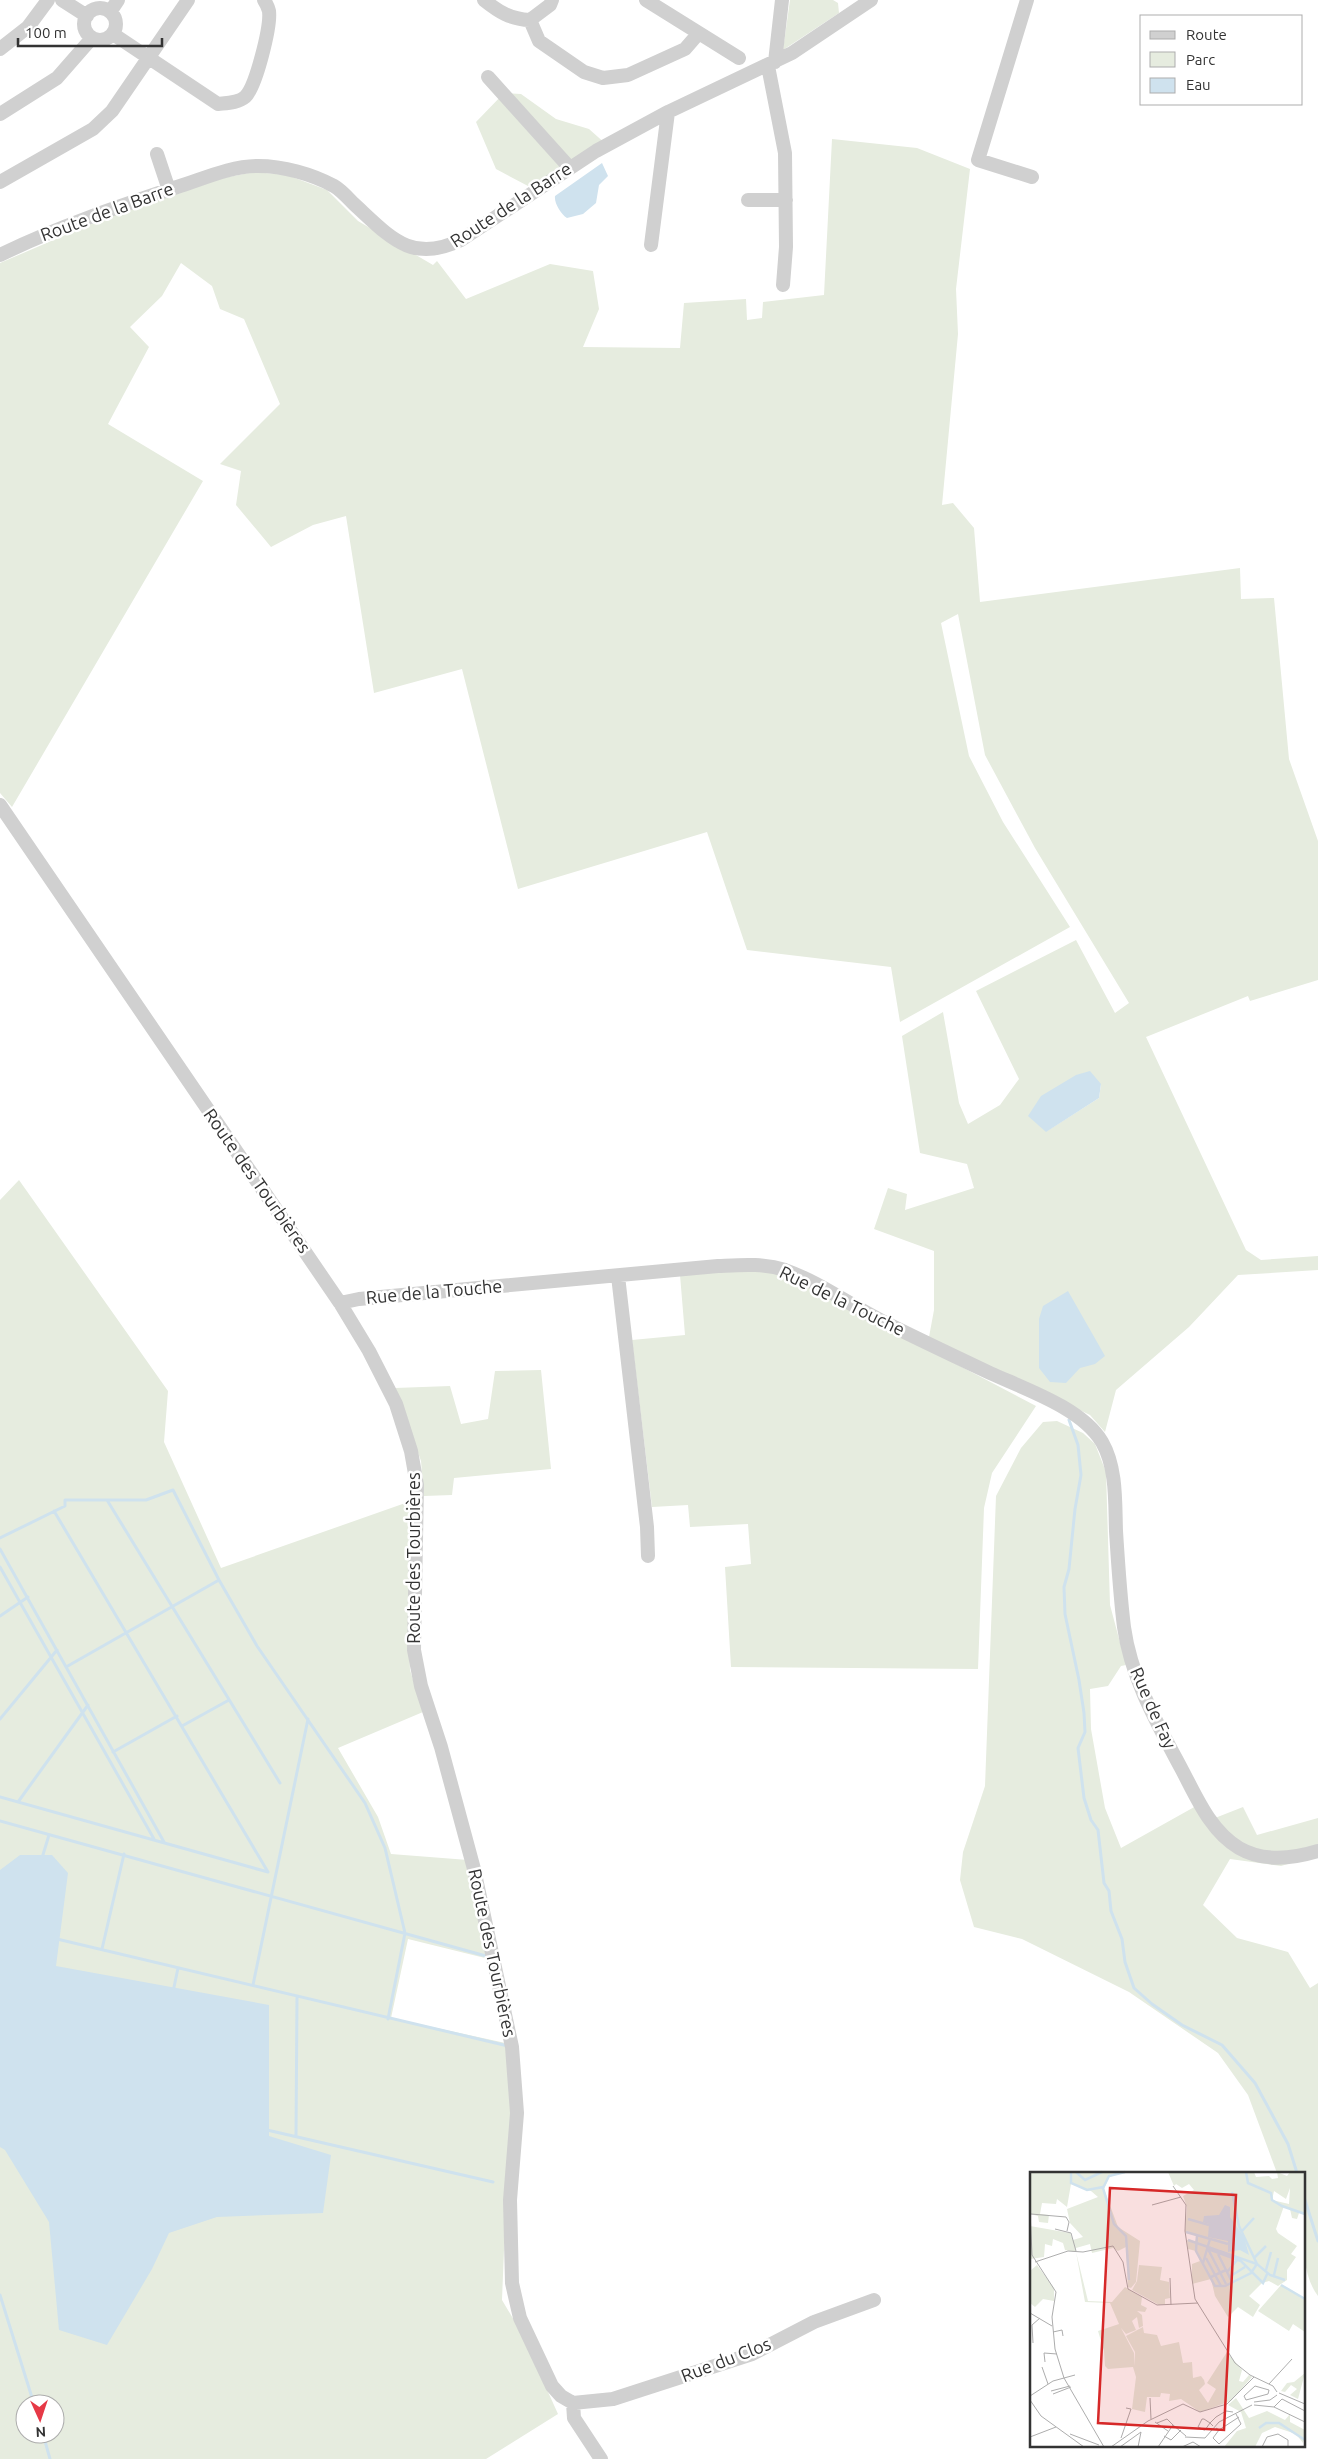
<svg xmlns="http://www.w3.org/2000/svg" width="1318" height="2459" viewBox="0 0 1318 2459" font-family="Ubuntu,sans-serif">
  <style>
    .green { fill: #e6ecdf; fill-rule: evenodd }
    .water { fill: #cfe2ee }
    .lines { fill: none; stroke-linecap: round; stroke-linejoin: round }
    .stream { stroke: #cfe2ee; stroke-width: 3 }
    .minor { stroke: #d0d0d0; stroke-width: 14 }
    .labels { text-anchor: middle; stroke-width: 5; stroke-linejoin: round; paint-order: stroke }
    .street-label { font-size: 18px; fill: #333; stroke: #fff }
    .inset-river { fill: none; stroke: #cfe2ee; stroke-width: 2.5 }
    .inset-road { fill: none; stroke: #adadad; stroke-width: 1 }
    .view { fill: #d62828; fill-opacity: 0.15; stroke: #d62828; stroke-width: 2.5 }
    .inset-edge { fill: none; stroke: #333; stroke-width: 2.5 }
  </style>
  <rect width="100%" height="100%" fill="#fff"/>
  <path class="green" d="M790,0H833L838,3L839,13L783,50Z
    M504,93L521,94L556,119L589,129L607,145L528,186L496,169L476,122Z
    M832,139L917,148L970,169L956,289L958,334L942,505L953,503L974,528L980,602L1240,568L1241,599L1274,598L1289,759L1318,841V980L1250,1001L1248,996L1146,1037L1246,1250L1261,1260L1318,1256V1270L1238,1275L1189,1327L1116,1390L1105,1432L1090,1415L929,1337L934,1310V1251L874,1229L888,1188L907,1194L905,1210L974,1188L967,1164L920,1153L902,1036L943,1012L959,1103L968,1124L1000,1105L1019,1079L976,991L1076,940L1115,1013L1129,1003L1035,848L985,755L958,614L941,623L969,756L1003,822L1070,927L900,1022L891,967L747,950L707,832L518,889L462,669L374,693L346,516L313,525L271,547L236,505L241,471L220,464L280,404L244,319L220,309L212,286L181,263L162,296L130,327L149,347L108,424L203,481L12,807L0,793V263L107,217L213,180L254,172L287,175L327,190L358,221L433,265L437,261L466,299L550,264L593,271L599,309L583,347L680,348L684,303L746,299L747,320L762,318L763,302L824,295ZM1101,1084L1099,1098L1047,1131Z
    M19,1180L168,1391L164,1442L221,1568L411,1501L408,1621L410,1670L423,1712L338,1748L378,1817L391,1854L468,1860L489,1959L408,1939L391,2018L510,2044L514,2113L506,2200L502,2300L521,2332L558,2414L486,2459H0V1200ZM25,2404H55V2434H25Z
    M742,1269L774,1273L817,1291L1036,1406L992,1473L984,1508L978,1669L731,1667L725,1567L751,1564L748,1524L690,1527L688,1505L652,1507L632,1340L685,1335L680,1275Z
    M541,1370L551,1469L454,1478L452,1495L424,1496L421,1461L395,1388L450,1386L461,1424L488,1419L495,1371Z
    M1057,1421L1083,1433L1095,1444L1106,1472L1110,1605L1126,1665L1121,1666L1108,1686L1090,1689L1091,1729L1105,1808L1121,1848L1205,1801L1215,1818L1243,1807L1257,1835L1318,1818V1855L1281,1866L1230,1859L1203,1905L1237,1938L1288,1952L1310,1988L1318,1983V2296C1296,2268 1304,2207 1304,2173H1277L1248,2095L1218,2053L1129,1992L1022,1939L974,1927L960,1880L963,1852L985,1786L996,1496L1021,1448L1043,1422Z"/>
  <path class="water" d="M602,163L608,176L599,185L596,203L583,214L567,218C561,214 554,203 555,196Z
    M1090,1071L1101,1084L1099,1098L1046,1132L1028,1116L1041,1096L1076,1075Z
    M1068,1291L1105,1356L1095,1364L1080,1368L1066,1383L1050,1382L1039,1368V1319L1043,1306Z
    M20,1855H52L68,1873L56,1966L269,2005V2136L331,2155L323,2213L217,2217L169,2233L152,2269L107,2345L59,2330L49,2222L5,2150L0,2147V1870Z"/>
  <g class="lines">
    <path class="stream" d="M1069,1420L1078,1445L1081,1475L1075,1509L1069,1569L1064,1587L1065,1614L1079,1680L1084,1713L1085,1732L1078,1748L1084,1798L1091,1820L1098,1830L1104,1883L1109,1891L1111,1911L1122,1939L1125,1962L1134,1988L1152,2004L1182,2025L1222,2045L1255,2083L1288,2144L1297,2173
      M107,1500L280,1783
      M0,1538L65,1506V1500H146L173,1490L219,1580L257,1646L365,1803L385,1848L405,1933L388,2019
      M0,1549L164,1842
      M0,1567L154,1839
      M0,1616L28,1597
      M66,1667L219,1580
      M0,1719L57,1650
      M182,1726L229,1700
      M113,1752L177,1716
      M0,1797L268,1872L54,1511
      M18,1802L88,1705
      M0,1821L486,1956
      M42,1858L49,1835
      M57,1939L508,2046
      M102,1949L124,1854
      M253,1985L308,1719
      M173,1992L178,1968
      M267,2130L493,2182
      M296,2136L297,1997
      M1304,2197L1318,2241
      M0,2295L34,2404
      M43,2434L50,2459"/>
    <path class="minor" d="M62,0L87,16
      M484,0C499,12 510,19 530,20L550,5L552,0
      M646,0L739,58
      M1027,0L978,160L1032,177
      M84 24a16 16 0 1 1 32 0a16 16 0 1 1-32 0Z
      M110,12L118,0
      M530,20L539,41L584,72L603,78L628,75L685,49L698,34
      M113,34L218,104C227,103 238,103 245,97C256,87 271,26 269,11C268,7 266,3 264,0
      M0,49L28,27L48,0
      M775,62L782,0
      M768,66L785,153L786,247L783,285
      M488,77L569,167
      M0,114L57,78L92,38
      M157,154L169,190
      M0,182L93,129L112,111L188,0
      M748,200H786
      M651,245L668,112
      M0,255C57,227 117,207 177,187C203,179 230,166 258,166C283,166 312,174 334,186C341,190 348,198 354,204C390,237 411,264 461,240L596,151L668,112L792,53L871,0
      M0,805L340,1303L369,1351L396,1404L411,1451L417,1485L414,1650L421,1686L441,1747L474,1869L512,2047L517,2113L510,2200L512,2283L520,2318L552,2386L561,2396L573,2403
      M618,1276L647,1527L648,1556
      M340,1303L359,1299L718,1266C741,1265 763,1263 785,1270C819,1282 850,1305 882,1321C918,1339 954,1356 990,1373C1025,1389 1082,1408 1102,1442C1117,1468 1115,1503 1116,1531C1118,1563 1120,1595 1124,1627C1131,1678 1157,1723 1181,1768C1196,1796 1210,1831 1239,1848C1263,1862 1292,1859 1318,1851
      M573,2403L613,2399L752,2354L814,2322L874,2300
      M573,2403L574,2418L601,2459"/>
  </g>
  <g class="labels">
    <g class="street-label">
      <text transform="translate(511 205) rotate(-33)" y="6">Route de la Barre</text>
      <text transform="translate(107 212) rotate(-20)" y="6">Route de la Barre</text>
      <text transform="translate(257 1181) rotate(55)" y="6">Route des Tourbières</text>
      <text transform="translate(434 1292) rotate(-5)" y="6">Rue de la Touche</text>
      <text transform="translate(842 1301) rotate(26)" y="6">Rue de la Touche</text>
      <text transform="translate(414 1558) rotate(-90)" y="6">Route des Tourbières</text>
      <text transform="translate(1153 1708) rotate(66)" y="6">Rue de Fay</text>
      <text transform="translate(492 1953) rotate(78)" y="6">Route des Tourbières</text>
      <text transform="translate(726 2360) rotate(-21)" y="6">Rue du Clos</text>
    </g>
  </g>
  <g transform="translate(1030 2172)">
    <rect width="275" height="275" fill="#fff"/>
    <path d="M0,0H96L79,5L74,17L88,55L110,69L106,110L101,116L98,115L96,75L88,79L83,76L62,81L60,72L46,76V80L35,78L33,71L23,67L22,74L15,72L14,85L0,87V54L40,61L43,68L53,65L40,51L37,37L68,25L61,19L41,12L37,35L27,27L26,32L12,31L10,42L19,43L18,51L9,50L8,44L0,42ZM138,0H224L226,5L239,4L242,7L248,6L247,0L257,4L260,0H275V41H269L267,47L262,46L260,37L254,34L246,57L248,61L267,74L261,82L266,85L257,98V108L248,114L239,109L232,111L219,124L230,133L223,145L208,135L198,145L185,124L181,107L162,112V92L170,89L166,79L158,77L157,68L165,70L167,63L155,60L157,35L153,24L164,18L159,12L152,16L146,12L144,14ZM260,16L259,32L242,28L244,19L256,27ZM46,80L58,129L82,130L95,115L112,125L111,133L117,136L115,140L107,139L112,143L113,154L109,156L107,145L102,149L106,158L96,162L91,156L104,181L105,194V180L96,164L113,155L114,161L127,163L131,174L149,170L153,191L162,190L163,206L171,204L174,208L175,212L169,218L178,231L186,217L177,211L197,180L212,198L209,209L213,210L219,203L222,205L201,229L170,240L151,227L139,229L140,222L131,221L130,225H117L115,240L102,237L106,205L103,195L78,197L75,194L74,179L68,159L89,152L80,131L55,130ZM7,93L24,116V129L13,127L5,135L0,131V99ZM109,93L132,95L130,108L139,110L140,126L135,127V132L129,133L102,118L107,109ZM251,113L275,127V160L263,152L259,159L228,139ZM275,201L268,227L260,223L267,217L261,213L255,220L251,219L257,211L264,210ZM206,226L219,246L237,239L255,248L260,242V250L275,258L273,271L266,262L245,255L232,261L225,275H194L207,259L216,256L211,240L198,233Z" fill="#e6ecdf" fill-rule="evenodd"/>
    <path d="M195,33L200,35V45L214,65L219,83L210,78L198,80V69L178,65L179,52L173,50L174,44L189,43Z" fill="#cfe2ee"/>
    <path class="inset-river" d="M41,0V11L57,18L73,15M46,0L55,8L72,0M95,0L79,4L73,16L84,52L96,64L99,108M216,0L218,11L241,21L242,28L252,34L275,42M158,47L179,53M212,59L224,46M156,60L198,72M167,63L166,79L185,114H195L221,101L227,92L209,54L202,20M158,68L227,92L240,103L255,108M188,82L202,110M176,86L191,114M224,86L236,74M173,91L180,67M236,98L241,80M197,100L207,88M244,103L248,86M181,105L196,98M199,105L215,95M196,112L178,77L211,89L233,111L238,100M251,113L275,127M229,256L236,251H249L275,268"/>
    <path class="inset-road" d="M143,14L156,33L155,59L165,127L205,191L220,203L243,214L247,220M122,33L151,25M0,39L2,83L26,120L22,145L25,177L34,206L74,275M1,42L36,45L39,50L37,59M25,57L41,61L46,79M5,90L38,79L53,80L83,74L93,90L98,117L127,133L168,131M140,106L141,133M0,141L22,154M23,160L32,158L33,164M3,171L2,153L10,146M15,190L14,181L27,182M12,195L18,212M239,212L262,187M225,214L239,218L238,222L216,228L214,224ZM21,219L40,214M249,221L275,232M23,222L41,215M0,224L23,209L45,203M120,226L121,247M0,228L11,244L54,275M224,230L240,228L247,223M224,233L244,235L275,250M244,235L252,227L275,239M125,250L138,259M127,251L137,247L143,253M183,254L180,251L174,247H172L168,255L174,258H175L180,251L186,245L196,239L203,240M186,256L189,258L183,266L189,272L211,252L206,242M189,258L209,245M40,262L69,273M134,264L141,268L151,258M0,265L26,255M155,265L175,266L189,250L222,233M91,266L101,237L96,236M81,275L118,249L153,232L170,240L197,232L224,205M90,275L111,260L108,275M128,275L143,253L156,264M152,275L163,270L171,275M232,275L237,265L248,262L258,268V275"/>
    <path class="view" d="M80,16L206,23L194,258L68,251Z"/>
    <rect width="275" height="275" class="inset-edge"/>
  </g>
  <rect x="1140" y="15" width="162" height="90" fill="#ffffff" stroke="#adadad"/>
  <rect x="1150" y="31" width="25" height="8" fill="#d0d0d0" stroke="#adadad"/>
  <text x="1186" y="40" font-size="15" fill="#333333">Route</text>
  <rect x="1150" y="52" width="25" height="15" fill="#e6ecdf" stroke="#adadad"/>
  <text x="1186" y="65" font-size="15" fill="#333333">Parc</text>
  <rect x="1150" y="78" width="25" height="15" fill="#cfe2ee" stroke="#adadad"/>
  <text x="1186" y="90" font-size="15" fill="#333333">Eau</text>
  <g transform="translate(40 2419) rotate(177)"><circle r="24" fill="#ffffff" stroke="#adadad"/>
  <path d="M0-4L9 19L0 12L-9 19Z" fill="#e63946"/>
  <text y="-8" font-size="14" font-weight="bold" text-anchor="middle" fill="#333333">N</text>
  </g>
  <path d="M18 38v8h144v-8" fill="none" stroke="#333333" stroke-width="2.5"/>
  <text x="25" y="38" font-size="15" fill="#333333" stroke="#ffffff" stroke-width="4" paint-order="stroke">100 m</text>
</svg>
